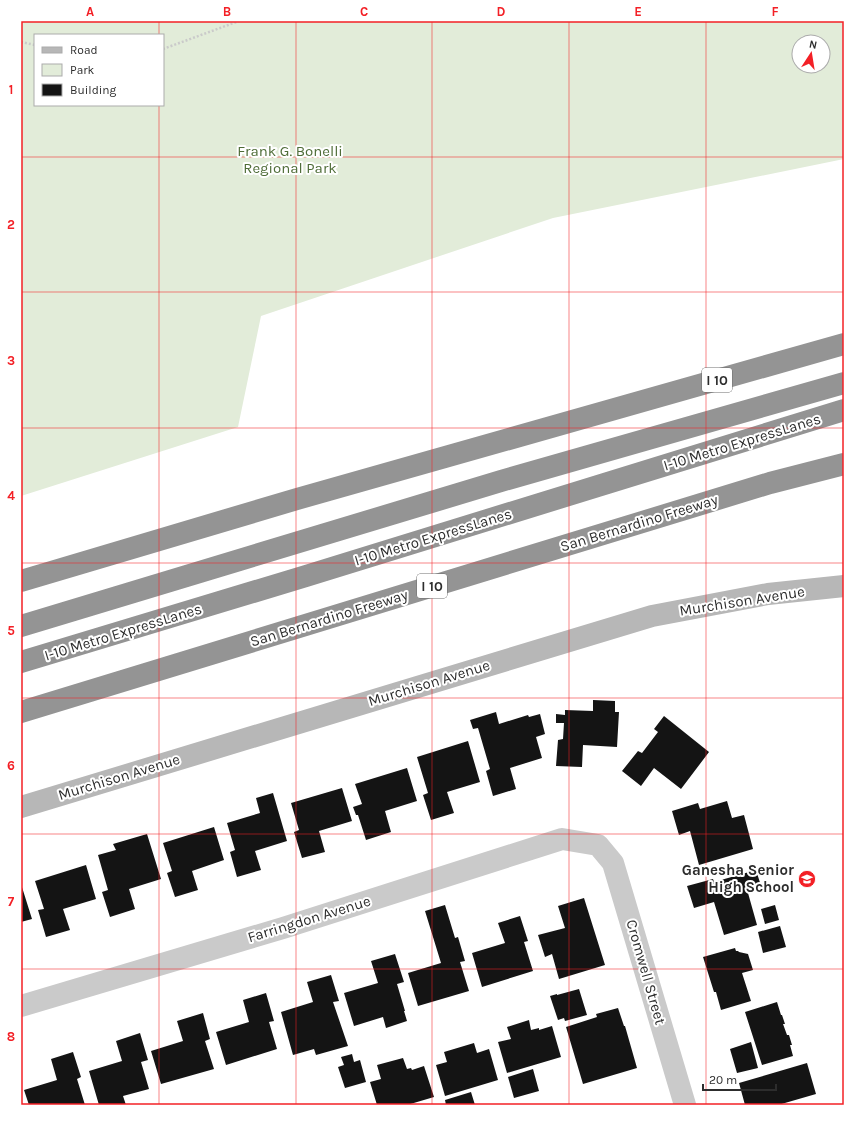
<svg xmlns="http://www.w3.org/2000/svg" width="865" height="1126" viewBox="0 0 865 1126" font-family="Karla,sans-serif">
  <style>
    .green { fill: #e2ecd9; fill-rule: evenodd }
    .building { fill: #141414 }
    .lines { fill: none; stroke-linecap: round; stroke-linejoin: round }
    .path { stroke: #cacaca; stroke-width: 2.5; stroke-dasharray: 2 2; stroke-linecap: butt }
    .street { stroke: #cacaca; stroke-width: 22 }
    .secondary { stroke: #b7b7b7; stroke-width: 22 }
    .highway { stroke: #949494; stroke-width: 22 }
    .grid { fill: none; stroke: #f32026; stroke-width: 1; stroke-opacity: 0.55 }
    .labels { text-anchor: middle; stroke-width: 4; stroke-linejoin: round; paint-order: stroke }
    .shield { fill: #fff; stroke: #6c6c6c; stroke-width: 1 }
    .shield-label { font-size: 14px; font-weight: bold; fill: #2d2d2d }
    .park-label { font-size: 15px; fill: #4e6c37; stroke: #fff }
    .street-label { font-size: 15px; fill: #2d2d2d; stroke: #fff }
    .poi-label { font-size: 15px; font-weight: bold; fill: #2d2d2d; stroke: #fff; text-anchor: end }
    .neatline { fill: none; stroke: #f32026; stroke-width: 1.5 }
    .grid-label { font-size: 13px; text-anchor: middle; font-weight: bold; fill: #f32026 }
  </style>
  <rect width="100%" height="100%" fill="#fff"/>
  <path class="green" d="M21,21H844V159L553,218L261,316L238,427L21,496ZM35,35H163V105H35ZM799,42H823V66H799Z"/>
  <path class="building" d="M593,700L615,701V712H619L617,747L583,745L582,767L556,766L558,740L563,739L564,723H556V714L565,715V710L593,711Z
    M496,712L499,724L528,715L529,717L540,714L545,734L536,737L542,758L510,768L516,789L493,796L486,771L490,769L478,728L473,729L470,720Z
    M664,716L709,752L681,789L654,768L641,786L622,771L638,751L642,753L658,732L654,729Z
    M468,741L480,782L447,792L454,813L431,820L423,795L428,793L417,757Z
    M407,768L417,801L385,811L391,832L366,840L358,815H356L353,807L362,804L355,784Z
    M342,788L352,821L319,831L325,852L302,858L294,832L299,830L291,803Z
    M273,793L287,841L255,851L261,870L237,877L230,852L235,850L227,823L260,813L256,798Z
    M727,801L732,818L744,815L753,849L699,865L690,831L679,835L672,811L698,803L700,809Z
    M214,827L224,860L192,871L198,890L175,897L167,873L172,871L163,843Z
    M147,834L161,879L129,889L135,909L110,917L102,892L108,890L98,855L116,850L113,844Z
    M86,865L96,899L63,909L70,930L46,937L38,910L44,909L35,881Z
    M756,870L762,889L748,893L757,925L724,935L714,902L694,908L687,886L713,879L714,882Z
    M21,884L32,919L21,922Z
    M584,898L605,965L559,979L552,954L545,957L538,935L565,928L558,906Z
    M445,905L455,938L458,937L465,961L460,962L469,991L418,1006L408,973L441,963L425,911Z
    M775,905L779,920L765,924L761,909Z
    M520,916L528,941L524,942L533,971L482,987L472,953L505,943L498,923Z
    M780,926L786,947L763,953L758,932Z
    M735,948L736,951H738L739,952L748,954L753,970L742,973L751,1001L721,1010L716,992H714L703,957Z
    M395,954L404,982L397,984L405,1011H404L407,1021L386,1028L383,1017L354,1026L344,993L378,983L371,961Z
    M331,975L339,1001L333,1002L348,1046L316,1055L314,1049L293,1055L281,1012L313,1002L307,982Z
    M579,989L587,1015L565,1021L564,1018L558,1020L550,996L557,994V995Z
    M266,993L274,1021L269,1022L277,1049L226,1065L216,1032L249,1022L243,1000Z
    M777,1002L781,1015H782L785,1024H783L787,1035H789L792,1045H790L793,1056L762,1065L745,1012Z
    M618,1008L624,1026H625L637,1068L583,1084L566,1027L597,1017L596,1014Z
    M203,1013L210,1039L205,1041L214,1069L161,1084L151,1051L183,1041L177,1021Z
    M529,1020L531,1030L539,1028V1030L552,1026L561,1057L507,1073L498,1042L511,1039L507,1027Z
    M140,1033L148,1060L141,1062L149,1089L123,1096L126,1105H99L89,1071L122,1061L116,1041Z
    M751,1042L758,1068L737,1073L730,1049Z
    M474,1043L477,1053L489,1049L498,1080L445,1096L436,1065L447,1062L444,1052Z
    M73,1052L81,1077L77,1079L85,1105H29L24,1090L57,1080L51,1059Z
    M352,1054L354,1062L360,1060L366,1082L345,1088L338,1067L344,1065L341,1057Z
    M403,1058L407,1069L411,1068L412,1070L424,1066L434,1097L407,1105H377L370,1082L381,1079L377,1065Z
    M807,1063L816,1094L778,1105H745L739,1083Z
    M533,1069L539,1091L514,1098L508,1077Z
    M471,1092L475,1105H446L445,1100Z"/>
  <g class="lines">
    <path class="path" d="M21,42L35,45
      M163,49L239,21"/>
    <path class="street" d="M21,1006L283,928L562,839L598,845L613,863L685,1105"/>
    <path class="secondary" d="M21,807L652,616L768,594L844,586"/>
    <path class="highway" d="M21,581L297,499L844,344
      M21,626L501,481L844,383
      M21,662L306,576L844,410
      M21,712L770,483L844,464"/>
  </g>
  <path class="grid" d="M159,21V35M296,21V1105M432,21V1105M569,21V1105M706,21V1105M159,105V1105M21,157H844M21,292H844M21,428H844M21,563H844M21,698H844M21,834H844M21,969H844"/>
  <defs>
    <symbol id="school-disc" viewBox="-11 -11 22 22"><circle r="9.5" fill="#f32026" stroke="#fff"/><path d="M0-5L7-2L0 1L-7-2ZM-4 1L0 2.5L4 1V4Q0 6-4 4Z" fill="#fff"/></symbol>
  </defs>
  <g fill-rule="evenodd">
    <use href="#school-disc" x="797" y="869" width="20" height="20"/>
  </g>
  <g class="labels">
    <g class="shield">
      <rect x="702" y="368" width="30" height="24" rx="3"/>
      <rect x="417" y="574" width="30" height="24" rx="3"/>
    </g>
    <g class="shield-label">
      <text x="717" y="385">I 10</text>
      <text x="432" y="591">I 10</text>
    </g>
    <g class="park-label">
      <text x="290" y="156">Frank G. Bonelli<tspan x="290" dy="17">Regional Park</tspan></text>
    </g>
    <g class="street-label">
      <text transform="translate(742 442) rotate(-17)" y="5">I-10 Metro ExpressLanes</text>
      <text transform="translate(639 523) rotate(-17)" y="5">San Bernardino Freeway</text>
      <text transform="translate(433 537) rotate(-17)" y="5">I-10 Metro ExpressLanes</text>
      <text transform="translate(742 601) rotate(-9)" y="5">Murchison Avenue</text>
      <text transform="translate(329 618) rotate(-17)" y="5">San Bernardino Freeway</text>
      <text transform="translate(123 632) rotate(-17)" y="5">I-10 Metro ExpressLanes</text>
      <text transform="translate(429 683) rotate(-17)" y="5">Murchison Avenue</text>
      <text transform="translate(119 777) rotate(-17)" y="5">Murchison Avenue</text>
      <text transform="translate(309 919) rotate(-17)" y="5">Farringdon Avenue</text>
      <text transform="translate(646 972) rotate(74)" y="5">Cromwell Street</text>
    </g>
    <g class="poi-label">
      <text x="794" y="875">Ganesha Senior<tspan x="794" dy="17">High School</tspan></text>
    </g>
  </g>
  <rect width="865" height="1126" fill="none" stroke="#ffffff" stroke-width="44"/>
  <rect x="34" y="34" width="130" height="72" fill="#ffffff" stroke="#ababab"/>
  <rect x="42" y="47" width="20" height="6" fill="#b7b7b7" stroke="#ababab"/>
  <text x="70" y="54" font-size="12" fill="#2d2d2d">Road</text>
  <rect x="42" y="64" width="20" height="12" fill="#e2ecd9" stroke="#ababab"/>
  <text x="70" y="74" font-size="12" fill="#2d2d2d">Park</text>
  <rect x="42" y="84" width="20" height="12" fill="#141414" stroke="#ababab"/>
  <text x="70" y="94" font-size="12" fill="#2d2d2d">Building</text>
  <g transform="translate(811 54) rotate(12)"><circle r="19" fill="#ffffff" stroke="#ababab"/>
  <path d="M0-3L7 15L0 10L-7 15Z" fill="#f32026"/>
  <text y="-6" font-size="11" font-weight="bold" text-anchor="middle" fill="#2d2d2d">N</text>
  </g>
  <path d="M703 1084v6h73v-6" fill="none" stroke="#2d2d2d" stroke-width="2"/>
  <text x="709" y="1084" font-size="12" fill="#2d2d2d" stroke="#ffffff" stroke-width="3" paint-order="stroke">20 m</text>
  <rect x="22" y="22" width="821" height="1082" class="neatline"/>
  <g class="grid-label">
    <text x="90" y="16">A</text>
    <text x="227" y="16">B</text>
    <text x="364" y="16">C</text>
    <text x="501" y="16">D</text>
    <text x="638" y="16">E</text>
    <text x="775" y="16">F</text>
    <text x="11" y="94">1</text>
    <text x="11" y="229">2</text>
    <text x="11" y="365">3</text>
    <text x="11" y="500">4</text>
    <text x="11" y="635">5</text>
    <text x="11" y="770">6</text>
    <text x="11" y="906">7</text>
    <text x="11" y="1041">8</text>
  </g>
</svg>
